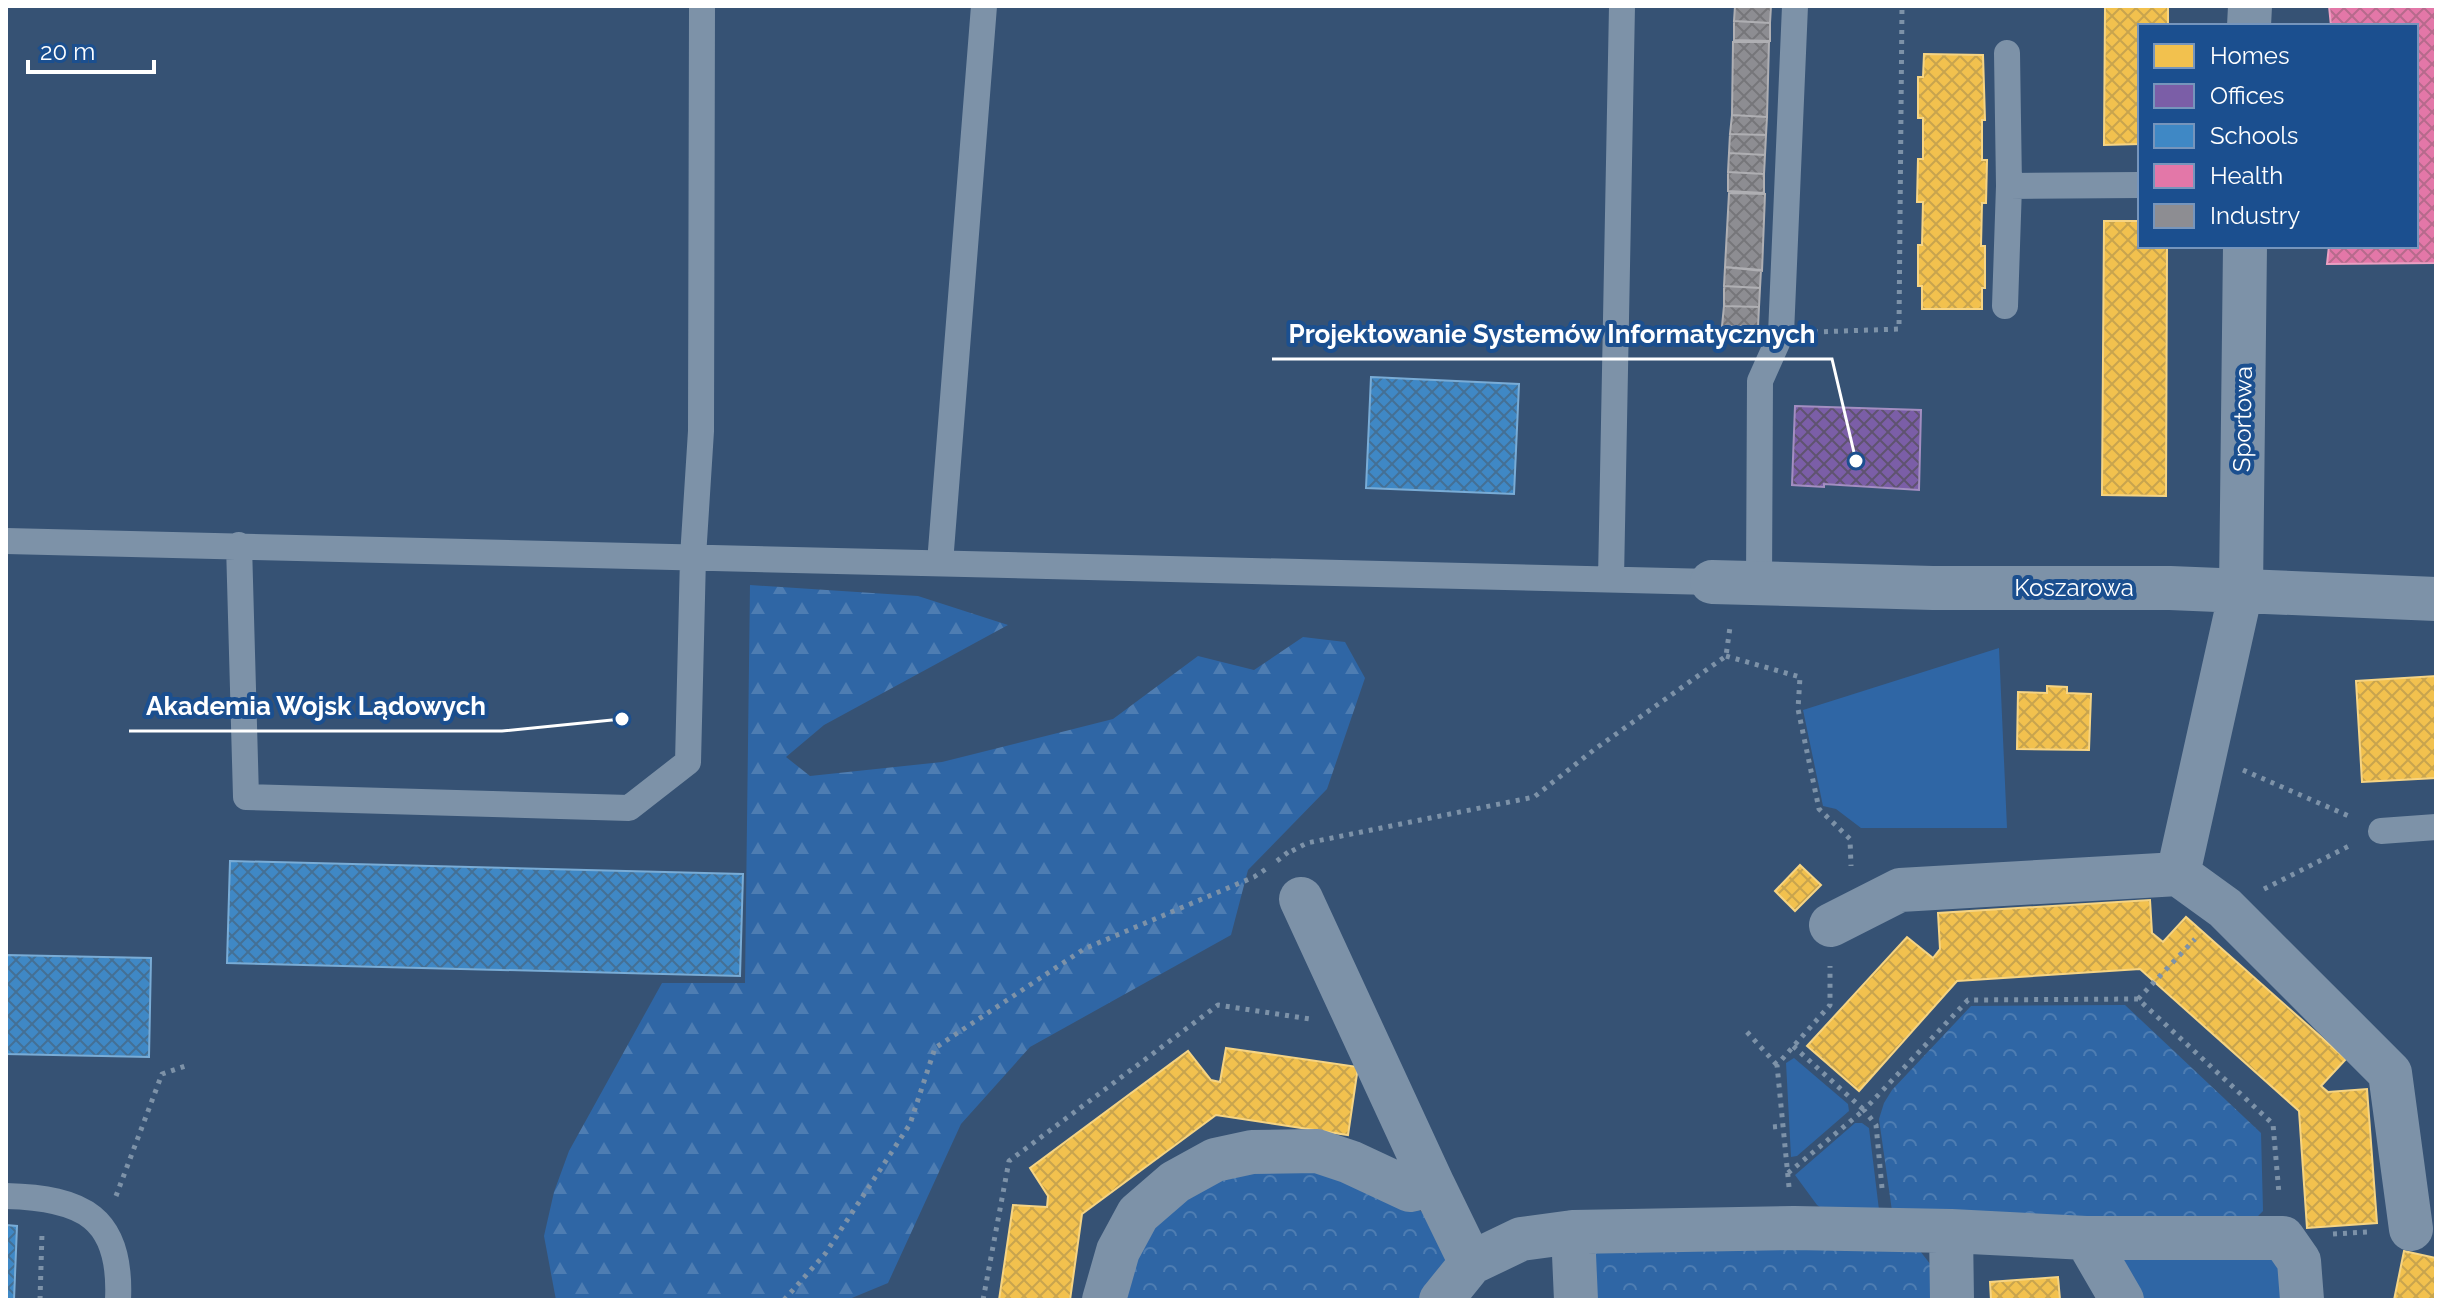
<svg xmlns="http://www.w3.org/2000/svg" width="2442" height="1306" viewBox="0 0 2442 1306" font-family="Raleway,sans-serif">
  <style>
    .grass { fill: #2f66a5 }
    .forest { fill: url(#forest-firs) }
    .park { fill: url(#park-crowns) }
    .homes { fill: url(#homes-cross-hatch); stroke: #f6d483; stroke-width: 2 }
    .offices { fill: url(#offices-cross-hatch); stroke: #a38ec1; stroke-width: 2 }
    .schools { fill: url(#schools-cross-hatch); stroke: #79acd6; stroke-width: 2 }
    .health { fill: url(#health-cross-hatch); stroke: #eba0c2; stroke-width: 2 }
    .industry { fill: url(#industry-cross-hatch); stroke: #afafb3; stroke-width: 2 }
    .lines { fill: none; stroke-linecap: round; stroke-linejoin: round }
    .path { stroke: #7d92a8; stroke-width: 5; stroke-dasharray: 4 6; stroke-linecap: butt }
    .service { stroke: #7d92a8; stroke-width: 26 }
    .minor { stroke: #7d92a8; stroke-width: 44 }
    .labels { text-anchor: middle; stroke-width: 8; stroke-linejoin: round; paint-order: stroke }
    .street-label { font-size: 24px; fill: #fff; stroke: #1b4f8f }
    .leader { fill: none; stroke: #fff; stroke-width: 3 }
    .callout-dot { fill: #fff; stroke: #1b4f8f; stroke-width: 3 }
    .callout-label { font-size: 26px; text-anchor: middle; font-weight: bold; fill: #fff; stroke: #1b4f8f; stroke-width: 8; stroke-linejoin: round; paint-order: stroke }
  </style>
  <defs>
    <pattern id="forest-firs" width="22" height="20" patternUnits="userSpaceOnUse" patternTransform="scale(2)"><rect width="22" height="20" fill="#2f66a5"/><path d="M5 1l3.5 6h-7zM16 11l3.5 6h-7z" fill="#4e7db2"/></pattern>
    <pattern id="park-crowns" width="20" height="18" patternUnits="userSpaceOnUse" patternTransform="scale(2)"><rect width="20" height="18" fill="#2f66a5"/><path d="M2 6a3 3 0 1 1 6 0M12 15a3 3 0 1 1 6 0" fill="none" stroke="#4e7db2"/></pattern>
    <pattern id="homes-cross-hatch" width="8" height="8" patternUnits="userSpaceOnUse" patternTransform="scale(2)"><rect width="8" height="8" fill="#f2c14e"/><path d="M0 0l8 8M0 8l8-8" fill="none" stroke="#c8a44e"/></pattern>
    <pattern id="offices-cross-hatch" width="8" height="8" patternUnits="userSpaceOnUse" patternTransform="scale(2)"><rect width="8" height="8" fill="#7b5ea7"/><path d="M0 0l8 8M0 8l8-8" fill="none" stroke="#5f5370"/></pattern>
    <pattern id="schools-cross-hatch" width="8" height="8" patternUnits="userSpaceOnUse" patternTransform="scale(2)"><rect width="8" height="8" fill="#3f88c5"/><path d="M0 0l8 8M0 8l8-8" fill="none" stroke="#447095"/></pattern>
    <pattern id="health-cross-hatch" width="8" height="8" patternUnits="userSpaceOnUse" patternTransform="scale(2)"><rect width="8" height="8" fill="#e377a8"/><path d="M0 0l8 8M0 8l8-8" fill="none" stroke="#b66a8c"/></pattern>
    <pattern id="industry-cross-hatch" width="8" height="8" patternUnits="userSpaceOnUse" patternTransform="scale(2)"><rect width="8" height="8" fill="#8d8d92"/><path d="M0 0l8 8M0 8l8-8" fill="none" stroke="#76767a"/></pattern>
  </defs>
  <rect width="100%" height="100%" fill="#365274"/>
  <path class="grass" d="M1999,648L2007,828H1861L1836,809L1823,806L1803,710Z
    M1794,1058L1848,1104L1849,1111L1797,1156L1791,1157L1786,1063Z
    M1855,1123H1862L1869,1128L1880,1218L1835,1217L1817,1205L1795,1175Z
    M2113,1250L2273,1253L2291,1300H2137Z"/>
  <path class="forest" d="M750,585L918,596L1008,625L824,725L786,757L810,776L942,762L1113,719L1198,656L1254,670L1303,637L1345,642L1365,678L1327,789L1248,870L1231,935L1030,1047L961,1124L888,1283L847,1300H556L544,1236L554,1192L569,1151L662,983H745Z"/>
  <path class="park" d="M2125,1005L2261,1133L2263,1211L2251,1223L1893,1218L1879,1119L1884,1103L1892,1090L1971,1006Z
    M1317,1164L1380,1188L1422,1212L1456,1261L1428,1300H1118L1164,1206L1208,1179Z
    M1595,1245L1920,1251L1938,1274L1939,1300H1591Z"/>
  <path class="homes" d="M2105,6H2168V26H2140V144L2104,145Z
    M1924,54L1983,55L1985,120H1982V160H1987L1986,203H1982L1981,246H1985V288H1982V309H1922V286H1918V245H1922L1923,202H1917L1918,159H1923V118H1918V77H1923Z
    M2104,221H2140V246H2167L2166,496L2102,495Z
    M2436,676V778L2362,782L2356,681Z
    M2047,686L2067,687V693L2091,694L2089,750L2017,749L2018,692L2047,693Z
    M1800,865L1821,885L1795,911L1775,891Z
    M2150,900L2152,933L2163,942L2186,917L2346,1059L2321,1086L2328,1092L2367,1089L2377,1223L2307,1228L2299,1111L2140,969L1957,981L1859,1091L1807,1046L1907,937L1933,958L1940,949L1938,913Z
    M1226,1048L1358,1067L1348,1135L1216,1115L1082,1214L1070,1300H999L1013,1205L1047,1207L1048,1196L1030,1168L1188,1051L1211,1080L1220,1082Z
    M2404,1251L2436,1258V1300H2394Z
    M2058,1277L2060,1300H1991L1990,1282Z"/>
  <path class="offices" d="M1795,406L1921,410L1919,490L1824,484V487L1792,485Z"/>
  <path class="schools" d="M1371,377L1519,384L1514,494L1366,488Z
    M230,861L743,874L740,976L227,963Z
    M6,955L151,958L149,1057L6,1054Z
    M6,1225L17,1226L14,1300H6Z"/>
  <path class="health" d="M2329,6H2436V263L2327,264L2329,246H2416V26H2331Z"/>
  <path class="industry" d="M1735,6H1771L1770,23L1734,21Z
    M1734,21L1770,23V41L1734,40Z
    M1733,42H1769L1767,117L1732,115Z
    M1732,115L1767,117L1766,135L1730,134Z
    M1730,134L1766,135L1765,155L1729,153Z
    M1729,153L1765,155L1764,174L1728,172Z
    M1728,172L1764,174V193L1728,191Z
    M1729,193L1765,194L1762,271L1725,267Z
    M1725,267L1761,270L1760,288L1724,286Z
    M1724,286L1760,288L1759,307L1724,306Z
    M1724,306L1759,307L1758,327L1722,326Z"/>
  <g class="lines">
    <path class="path" d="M1814,332L1899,329L1902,6
      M1726,656L1800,677L1798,709L1819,809L1850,839L1851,866
      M2243,770L2351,817
      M1292,851L1307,843L1534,797L1595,749L1726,656L1730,627
      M1277,861L1292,849
      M2264,889L2351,845
      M2138,999L2195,939
      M1747,1032L1777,1065
      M1773,1127L1783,1126
      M1788,1173L1864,1110L1792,1045
      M1789,1187L1777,1065L1830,1005V966
      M1882,1188L1876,1125L1864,1110L1968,1000L2138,999L2273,1124L2279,1194
      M116,1196L162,1074L188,1065
      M2333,1234L2367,1232
      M40,1300L42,1233
      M784,1300L825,1254L910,1124L935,1048L1084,949L1254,877L1269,867
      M983,1300L1009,1161L1218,1005L1310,1019"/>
    <path class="service" d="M2009,186L2140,185
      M2005,306L2009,186L2007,53
      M6,541L1712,582
      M239,545L246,797L629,808L688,762L693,557L701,431L702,6
      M940,563L984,6
      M1611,579L1622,6
      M1759,584L1760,381L1781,334L1795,6
      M2381,831L2436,827
      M6,1196C83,1198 122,1217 118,1300"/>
    <path class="minor" d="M2249,26L2250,6
      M2245,246L2241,591L2178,874L2225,908L2390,1073L2411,1229
      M1712,582L1933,588H2170L2436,599
      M1301,899L1433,1185
      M1831,925L1900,890L2178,874
      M1951,1231L1952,1300
      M1573,1232L1576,1300
      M2086,1238H2283L2299,1261L2302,1300
      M1104,1300L1118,1251L1138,1214L1175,1182L1215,1160L1252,1152L1317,1151L1350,1162L1410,1190L1433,1185L1471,1263
      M1441,1300L1471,1263L1521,1239L1573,1232L1794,1228L1951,1231L2086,1238L2122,1300"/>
  </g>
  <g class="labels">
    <g class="street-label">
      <text transform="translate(2243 419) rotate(-89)" y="8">Sportowa</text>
      <text x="2074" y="596">Koszarowa</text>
    </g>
  </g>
  <path class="leader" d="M1856 461L1832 359H1272M622 719L502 731H129"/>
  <g class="callout-dot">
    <circle cx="1856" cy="461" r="8"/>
    <circle cx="622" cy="719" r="8"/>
  </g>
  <g class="callout-label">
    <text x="1552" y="343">Projektowanie Systemów Informatycznych</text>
    <text x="316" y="715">Akademia Wojsk Lądowych</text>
  </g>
  <rect width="2442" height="1306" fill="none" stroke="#ffffff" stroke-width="16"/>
  <rect x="2138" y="24" width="280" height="224" fill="#1b4f8f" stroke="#7695bc" stroke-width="2"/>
  <rect x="2154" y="44" width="40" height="24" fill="#f2c14e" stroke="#7695bc" stroke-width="2"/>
  <text x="2210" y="64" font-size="24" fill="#ffffff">Homes</text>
  <rect x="2154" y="84" width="40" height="24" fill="#7b5ea7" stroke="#7695bc" stroke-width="2"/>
  <text x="2210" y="104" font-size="24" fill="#ffffff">Offices</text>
  <rect x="2154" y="124" width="40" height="24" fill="#3f88c5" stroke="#7695bc" stroke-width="2"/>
  <text x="2210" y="144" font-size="24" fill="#ffffff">Schools</text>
  <rect x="2154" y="164" width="40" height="24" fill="#e377a8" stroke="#7695bc" stroke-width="2"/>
  <text x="2210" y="184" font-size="24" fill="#ffffff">Health</text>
  <rect x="2154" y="204" width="40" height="24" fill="#8d8d92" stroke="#7695bc" stroke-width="2"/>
  <text x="2210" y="224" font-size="24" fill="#ffffff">Industry</text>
  <path d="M28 60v12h126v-12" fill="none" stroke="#ffffff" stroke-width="4"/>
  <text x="40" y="60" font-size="24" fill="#ffffff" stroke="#1b4f8f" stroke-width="6" paint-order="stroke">20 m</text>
</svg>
